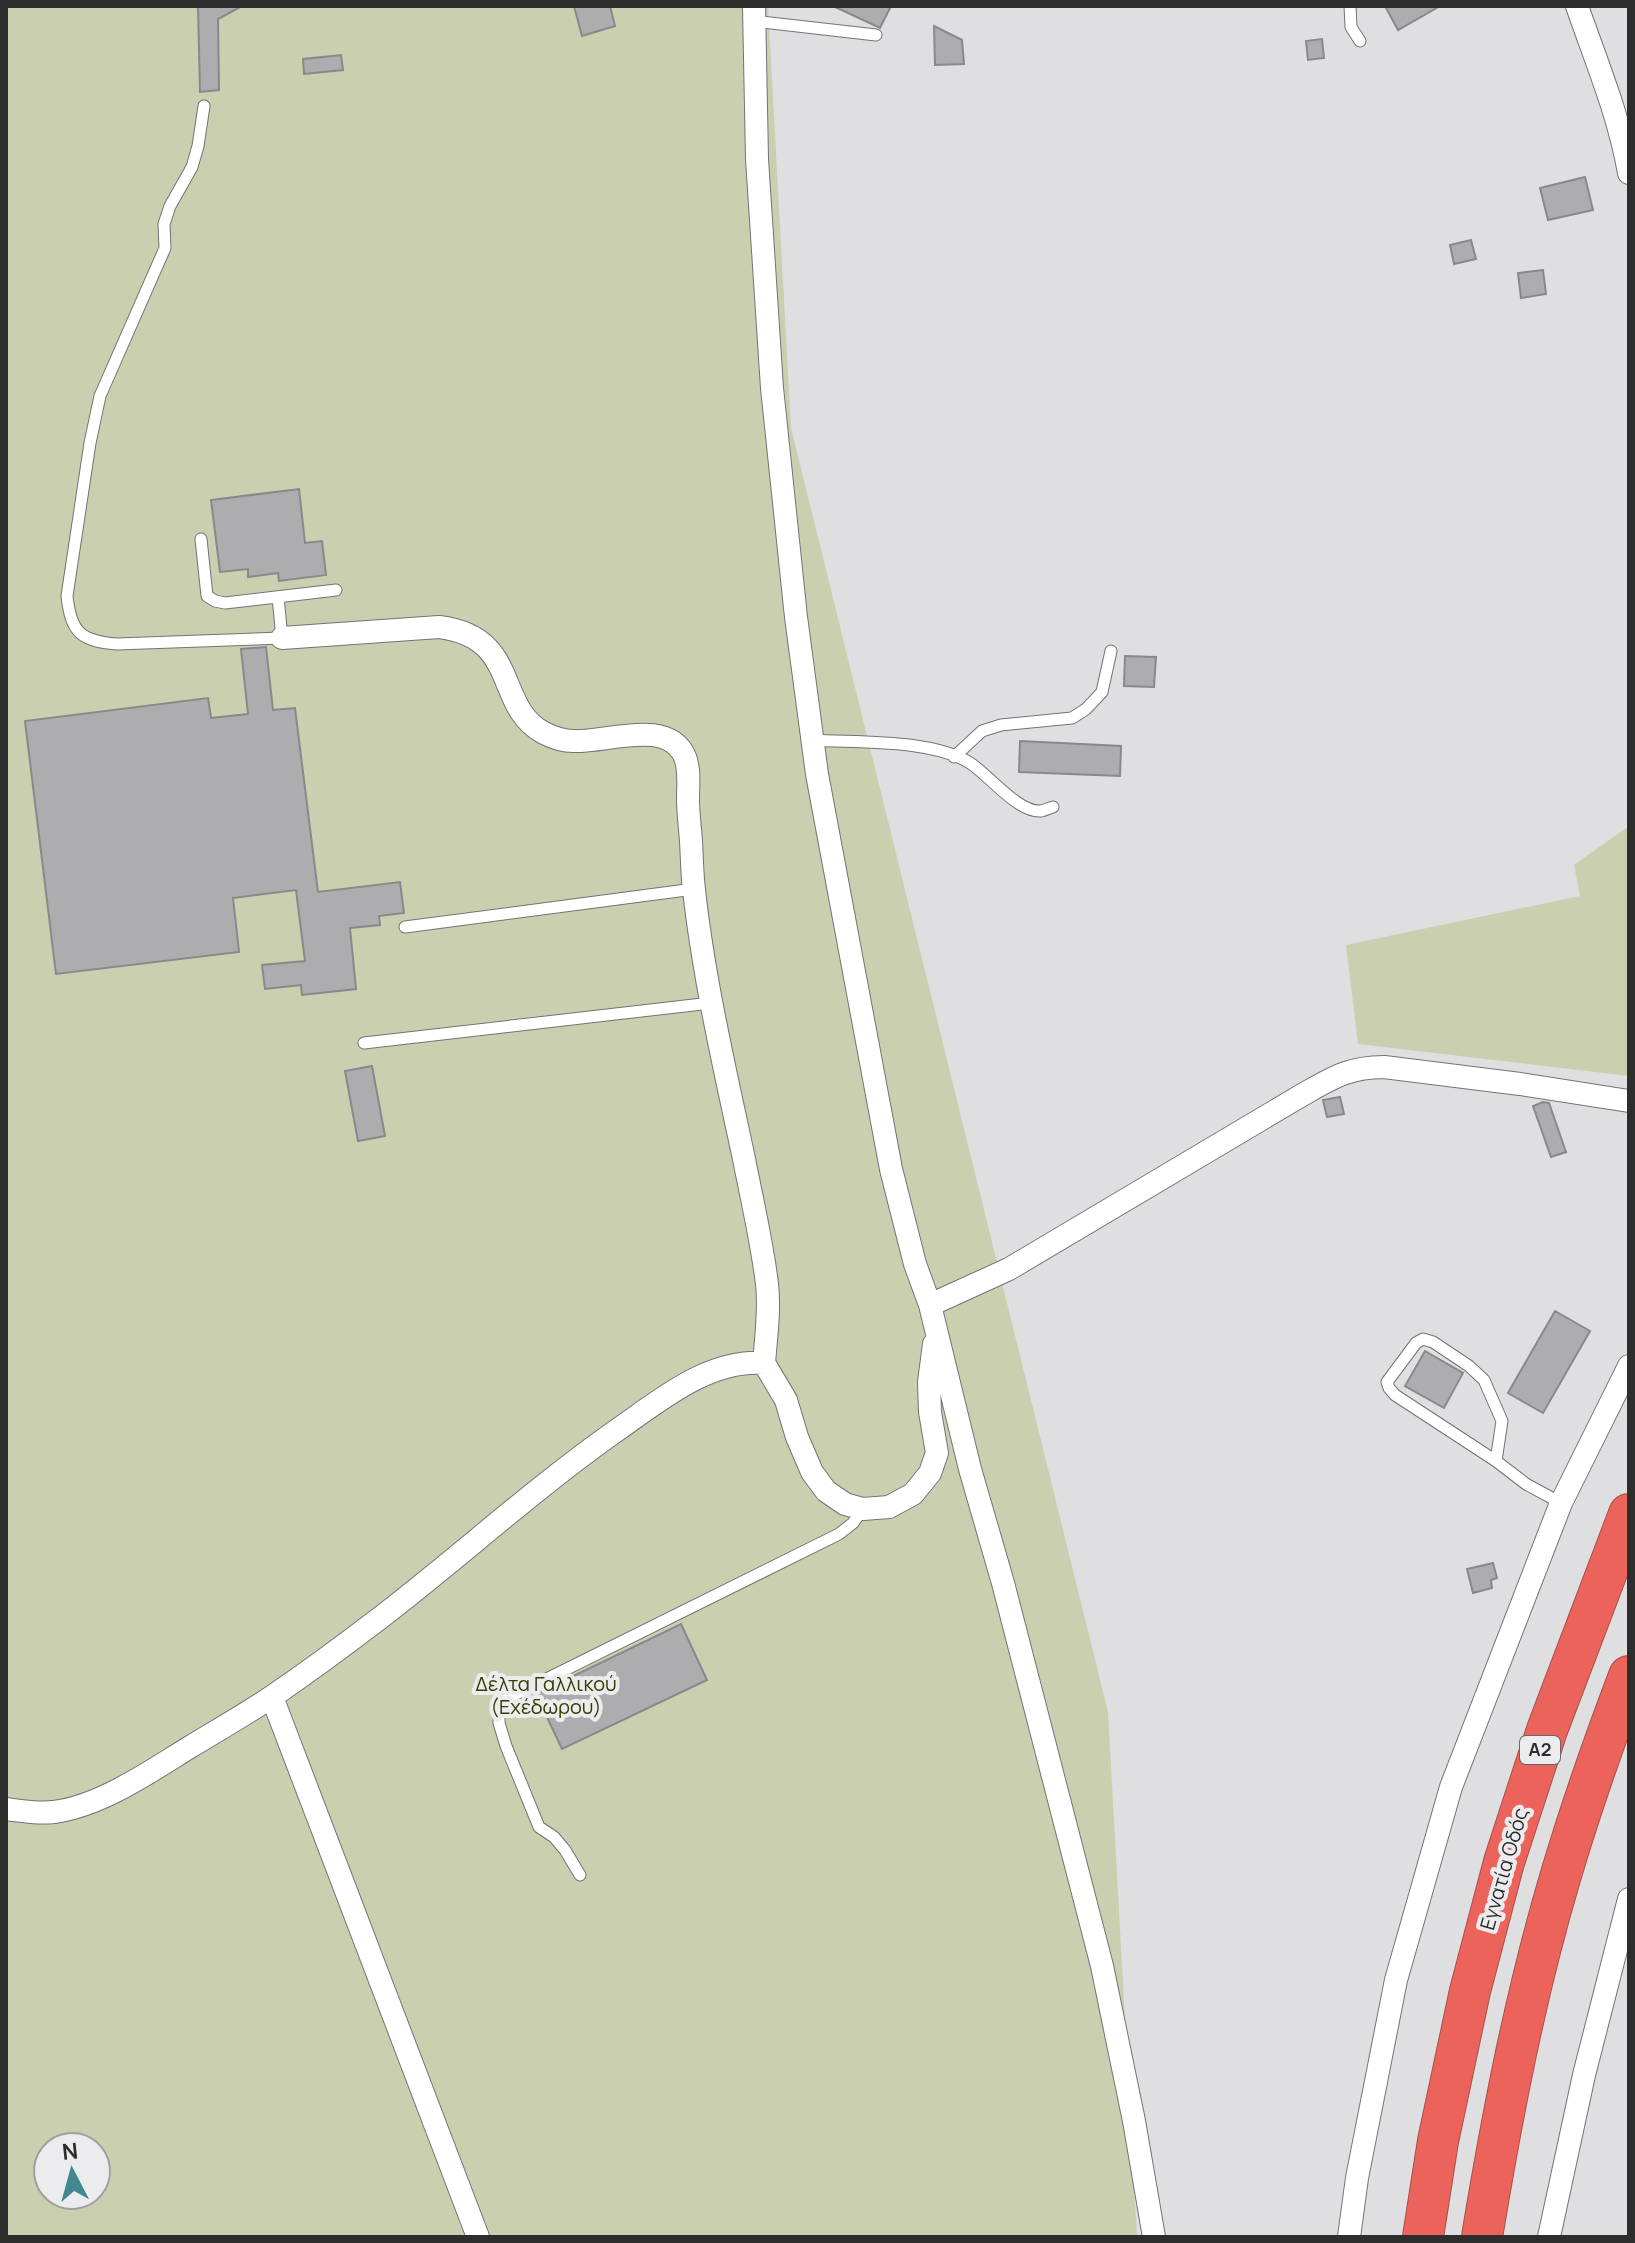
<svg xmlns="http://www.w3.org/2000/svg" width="1635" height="2243" viewBox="0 0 1635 2243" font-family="Manrope,sans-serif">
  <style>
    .green { fill: #c9cfaf; fill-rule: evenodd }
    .building { fill: #adadaf; stroke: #89888a; stroke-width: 2 }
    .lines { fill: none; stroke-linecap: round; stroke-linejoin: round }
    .lane-casing { stroke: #737375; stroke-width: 13 }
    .street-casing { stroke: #737375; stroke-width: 24 }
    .highway-casing { stroke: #a8504b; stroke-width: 42 }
    .lane { stroke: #fff; stroke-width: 11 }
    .street { stroke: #fff; stroke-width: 22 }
    .highway { stroke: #eb635b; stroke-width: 40 }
    .labels { text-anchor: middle; stroke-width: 8; stroke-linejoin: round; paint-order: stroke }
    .shield { fill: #ececef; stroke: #666668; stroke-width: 2 }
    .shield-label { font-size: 18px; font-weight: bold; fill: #2d2d2e }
    .park-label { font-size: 20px; fill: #373d01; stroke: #ececef }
    .street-label { font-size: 20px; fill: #2d2d2e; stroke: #ececef }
  </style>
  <rect width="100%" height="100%" fill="#dfdfe2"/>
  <path class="green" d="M6,6H768L791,428L1108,1712L1137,2237H6ZM48,2147H96V2195H48Z
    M1629,826V1076L1358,1044L1346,945L1580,896L1574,865Z"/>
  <path class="building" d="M198,6H242L218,19L219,90L200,92Z
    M574,6H610L615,26L582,36Z
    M833,6H891L880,28Z
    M1385,6H1440L1398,30Z
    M934,26L962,40L964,64L935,65Z
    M1322,39L1324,58L1308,60L1306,41Z
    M341,55L343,70L304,74L303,59Z
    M1585,177L1593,210L1548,220L1540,188Z
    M1471,240L1476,259L1454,264L1450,245Z
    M1543,270L1546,294L1521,298L1518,273Z
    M299,489L305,543L322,541L326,575L279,581L278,573L248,577V569L220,572L211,500Z
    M266,647L273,710L295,708L318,892L400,882L404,913L379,916L380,925L350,928L356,989L302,995L301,985L265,989L262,965L305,961L296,890L233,898L239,952L56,974L25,721L208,698L211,718L248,714L241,649Z
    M1125,656L1156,657L1154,687L1124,686Z
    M1020,741L1121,746L1120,776L1019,772Z
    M372,1066L385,1136L358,1141L345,1071Z
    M1340,1097L1344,1114L1327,1117L1323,1100Z
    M1543,1102L1549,1103L1566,1152L1551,1157L1533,1106Z
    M1555,1311L1590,1331L1543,1413L1508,1393Z
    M1425,1351L1463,1373L1444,1408L1405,1386Z
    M1493,1563L1497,1578L1491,1580L1492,1588L1473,1593L1467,1569Z
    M681,1624L707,1680L562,1749L536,1694Z"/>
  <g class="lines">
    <defs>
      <path id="lane" d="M1350,6L1351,27L1360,41
        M754,21L876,35
        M204,106L198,146L192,167L170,206L164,224L165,248L100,396L90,443L67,596C71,633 81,641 117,644L282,638L278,597
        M201,539L207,596L215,601L225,603L336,590
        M813,740C858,743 932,739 970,763C989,775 1018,813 1041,811C1046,810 1049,808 1053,807
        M954,757L982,731L1001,725L1072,718L1086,709L1102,692L1111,651
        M405,927L694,889
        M364,1043L711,1003
        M1496,1461L1502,1421L1484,1380L1469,1366L1433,1342L1423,1339L1416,1343L1387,1382L1389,1388L1395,1395L1496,1461L1526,1484L1561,1503
        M580,1875L565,1850L554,1837L539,1827L506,1746L499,1723V1711L504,1700L839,1534L853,1523L863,1509"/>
      <path id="street" d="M754,6L757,159L772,388L796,617L817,774L891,1169L915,1264L930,1305L970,1469L1003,1583L1102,1966L1134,2121L1154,2237
        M1577,6C1596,61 1619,115 1629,173
        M282,638L439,627C521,637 494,707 544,733C552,737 564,741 573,741C606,743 668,717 685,757C690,770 688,785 688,799C688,813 690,827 691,841C692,857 692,874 694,890C704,980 725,1070 744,1159C752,1200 762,1242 767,1284C770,1310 766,1337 764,1363
        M930,1305L1009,1269L1297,1098C1329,1080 1346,1067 1384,1067L1520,1084L1629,1101
        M272,1697L478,2237
        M6,1809C22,1811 38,1814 54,1812C101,1806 151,1771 190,1747C218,1730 246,1714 273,1696C308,1672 342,1647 376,1621C456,1560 531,1491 613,1433C658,1402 707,1359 764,1363L786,1400L797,1437L812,1472L826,1491L845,1504L863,1509L889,1507L913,1494L930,1473L937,1453L930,1412L929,1382L934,1344
        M1349,2237L1357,2178L1396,1980L1451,1787L1561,1503L1629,1366
        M1549,2237L1584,2075L1629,1899"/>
      <path id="highway" d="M1423,2237L1438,2141L1470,1991L1504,1862L1547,1730L1629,1514
        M1482,2237C1502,2116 1525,1996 1560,1878C1580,1810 1604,1742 1629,1676"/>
    </defs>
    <use href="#lane" class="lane-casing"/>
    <use href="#street" class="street-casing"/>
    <use href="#highway" class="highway-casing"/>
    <use href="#lane" class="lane"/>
    <use href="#street" class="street"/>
    <use href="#highway" class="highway"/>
  </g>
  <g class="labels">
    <rect class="shield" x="1520" y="1736" width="40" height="28" rx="6"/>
    <g class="shield-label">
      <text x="1540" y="1756">Α2</text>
    </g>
    <g class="park-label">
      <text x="546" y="1691">Δέλτα Γαλλικού<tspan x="546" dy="23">(Εχέδωρου)</tspan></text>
    </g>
    <g class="street-label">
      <text transform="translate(1504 1869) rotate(-74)" y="7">Εγνατία Οδός</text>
    </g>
  </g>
  <rect width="1635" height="2243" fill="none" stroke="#2d2d2e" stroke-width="16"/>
  <g transform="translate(72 2171) rotate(354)"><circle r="38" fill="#ececef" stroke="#a0a0a2" stroke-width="2"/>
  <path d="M0-6L14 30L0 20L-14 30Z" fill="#41898f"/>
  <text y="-12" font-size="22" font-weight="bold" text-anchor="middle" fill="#2d2d2e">N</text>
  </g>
</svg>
